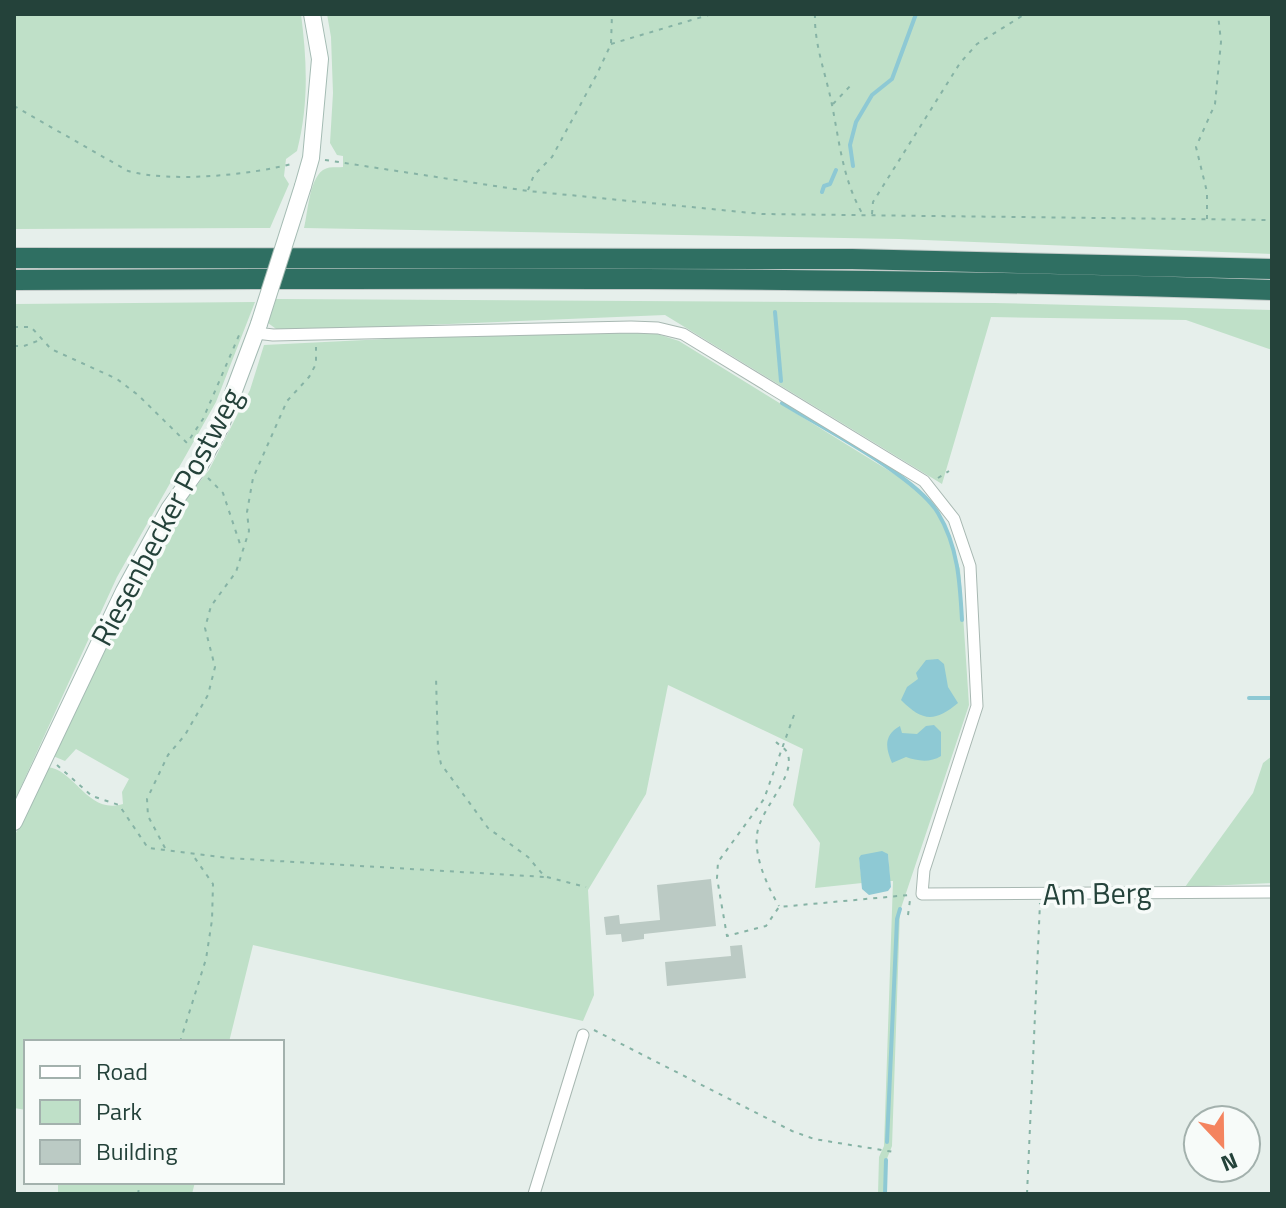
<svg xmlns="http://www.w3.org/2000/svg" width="1286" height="1208" viewBox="0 0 1286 1208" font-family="'Titillium Web',sans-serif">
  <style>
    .green { fill: #bfe0c8 }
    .water { fill: #8ec9d4 }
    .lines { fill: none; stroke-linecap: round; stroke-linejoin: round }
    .stream { stroke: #8ec9d4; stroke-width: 4 }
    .building { fill: #bbcac4 }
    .street-casing { stroke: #a8b8b2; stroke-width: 13 }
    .secondary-casing { stroke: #a4bbb3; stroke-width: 18 }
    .highway-casing { stroke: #c2cac8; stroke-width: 22 }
    .path { stroke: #86b3a5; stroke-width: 2; stroke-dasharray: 4 6; stroke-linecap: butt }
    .street { stroke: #fff; stroke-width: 11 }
    .secondary { stroke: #fff; stroke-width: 16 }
    .highway { stroke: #2f6f62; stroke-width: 20 }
    .secondary-bridge-casing { stroke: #a4bbb3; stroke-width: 18; stroke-linecap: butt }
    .secondary-bridge { stroke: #fff; stroke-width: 16 }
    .labels { text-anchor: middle; stroke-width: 7; stroke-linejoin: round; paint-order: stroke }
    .street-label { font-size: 30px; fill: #24423a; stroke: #f7fbf9 }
  </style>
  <rect width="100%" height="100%" fill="#e6efeb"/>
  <path class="green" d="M14,14H301C307,61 309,104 297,151L286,159L284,176L289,184L270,228L14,229Z
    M327,14H1272V254L899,239L304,228C308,212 309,180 323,170C329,166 336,168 343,167V156L337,155L330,143L333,93L331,37Z
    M276,299L994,303L1272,310V350L1186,320L991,317L942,484L665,315L279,331L268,323Z
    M255,302L216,402L117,577L14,802V304Z
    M651,332L679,341L917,488L944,523L960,569L969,705L900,911L892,1146L886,1161L885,1194H878L879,1157L884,1146L893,881H890L888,854L859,858L862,883L815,888L820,843L793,805L803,749L668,685L646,794L588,890L594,995L583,1021L253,945L229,1042H26V1110L14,1108V837L48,767C75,770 88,815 123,804L122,792L129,779L76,749L65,761L53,756L147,559L169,520L209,470L250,390L264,345L507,333Z
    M1272,756V883L1185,887L1253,793L1263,763Z
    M58,1182H195L192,1194H58Z"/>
  <path class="water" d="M938,659L944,664L948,687L958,703C934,723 922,721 901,700L907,687L918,679L916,673L926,660Z
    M934,725L941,732V756C930,763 917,761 906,757L892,763C885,747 884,735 900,726L902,733L917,734L926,726Z
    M882,851L888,854L891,887L888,891L869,895L862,889L859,858L861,855Z"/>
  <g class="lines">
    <path class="stream" d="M853,166L850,145L856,122L872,95L892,79L916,14
      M822,192L824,186L830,184L836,170
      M775,312L781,381
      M782,403C821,427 916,476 938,513C958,546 960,583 962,620
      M1249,698H1272
      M887,1142L897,919L900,909
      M885,1194L886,1160"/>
  </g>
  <path class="building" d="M711,879L716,926L644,934V939L622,942L621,934L606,935L604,917L619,915L620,924L660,920L657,885Z
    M742,945L746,978L667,986L665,962L731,956L730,946Z"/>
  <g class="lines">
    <defs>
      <path id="street" d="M256,333L273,335L631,327L658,328L683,334L924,481L954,519L970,566L977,706L924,870L922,894L1272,892
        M534,1194L583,1035"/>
      <path id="secondary" d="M303,186L311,158L320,59L312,14
        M14,822L124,591L169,509L199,467L220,428L259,324"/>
      <path id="highway" d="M14,258L852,259L1272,269
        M14,280C433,278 853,276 1272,290"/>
    </defs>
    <use href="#street" class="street-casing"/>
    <use href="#secondary" class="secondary-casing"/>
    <use href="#highway" class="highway-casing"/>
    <path class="path" d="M815,14C814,43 825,72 831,100C839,138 842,178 862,213
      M611,44L712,14
      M833,104L853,83
      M14,106L128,171C171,183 252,175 295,163
      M325,160L528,191L762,214L1272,220
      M528,190L534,175L552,157L597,74L611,44L612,14
      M872,214L873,202L960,63L977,44L1025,14
      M1207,219V192L1196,147L1215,104L1221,42L1218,14
      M14,327H31L51,349L117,379L138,395L187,443L203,419L240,333
      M14,346H24L40,340
      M208,478L223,493L241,547
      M938,478L949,471
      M794,715L764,799L718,862L717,878L727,936L766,926L779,907L909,895
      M776,742C780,746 787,749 788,755C795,778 759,810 757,835C754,857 768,888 779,906
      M57,765L92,796L119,805L148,848L228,858L545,877L528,857L488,828L441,764L438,750L436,677
      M165,848L148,816L147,799L168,755L185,735L208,695L215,667L205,628L211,606L236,572L249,531L247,512L253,478L287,401L309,377L316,364V347
      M547,877L586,887
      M908,915L910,900
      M594,1030L792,1131L814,1139L894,1152
      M180,1042L206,959L212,920L213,884L192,854
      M138,1194L140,1182
      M1027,1194L1040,903"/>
    <use href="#street" class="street"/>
    <use href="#secondary" class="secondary"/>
    <use href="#highway" class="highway"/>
    <defs>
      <path id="secondary-bridge" d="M259,324L303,186"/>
    </defs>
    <use href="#secondary-bridge" class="secondary-bridge-casing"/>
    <use href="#secondary-bridge" class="secondary-bridge"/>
  </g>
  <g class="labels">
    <g class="street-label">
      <text transform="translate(167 517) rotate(-62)" y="10">Riesenbecker Postweg</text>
      <text transform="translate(1097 894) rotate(-1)" y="10">Am Berg</text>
    </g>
  </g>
  <rect width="1286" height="1208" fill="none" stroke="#24423a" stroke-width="32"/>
  <rect x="24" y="1040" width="260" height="144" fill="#f7fbf9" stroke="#a3b1ad" stroke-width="2"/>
  <rect x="40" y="1066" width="40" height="12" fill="#ffffff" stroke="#a3b1ad" stroke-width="2"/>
  <text x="96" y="1080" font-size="24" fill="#24423a">Road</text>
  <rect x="40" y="1100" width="40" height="24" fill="#bfe0c8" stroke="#a3b1ad" stroke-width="2"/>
  <text x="96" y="1120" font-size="24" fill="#24423a">Park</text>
  <rect x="40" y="1140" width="40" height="24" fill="#bbcac4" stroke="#a3b1ad" stroke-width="2"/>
  <text x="96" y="1160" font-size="24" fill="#24423a">Building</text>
  <g transform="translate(1222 1144) rotate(158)"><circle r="38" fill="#f7fbf9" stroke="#a3b1ad" stroke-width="2"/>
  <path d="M0-6L14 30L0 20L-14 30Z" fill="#f4845f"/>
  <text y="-12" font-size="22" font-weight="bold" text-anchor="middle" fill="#24423a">N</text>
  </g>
</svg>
